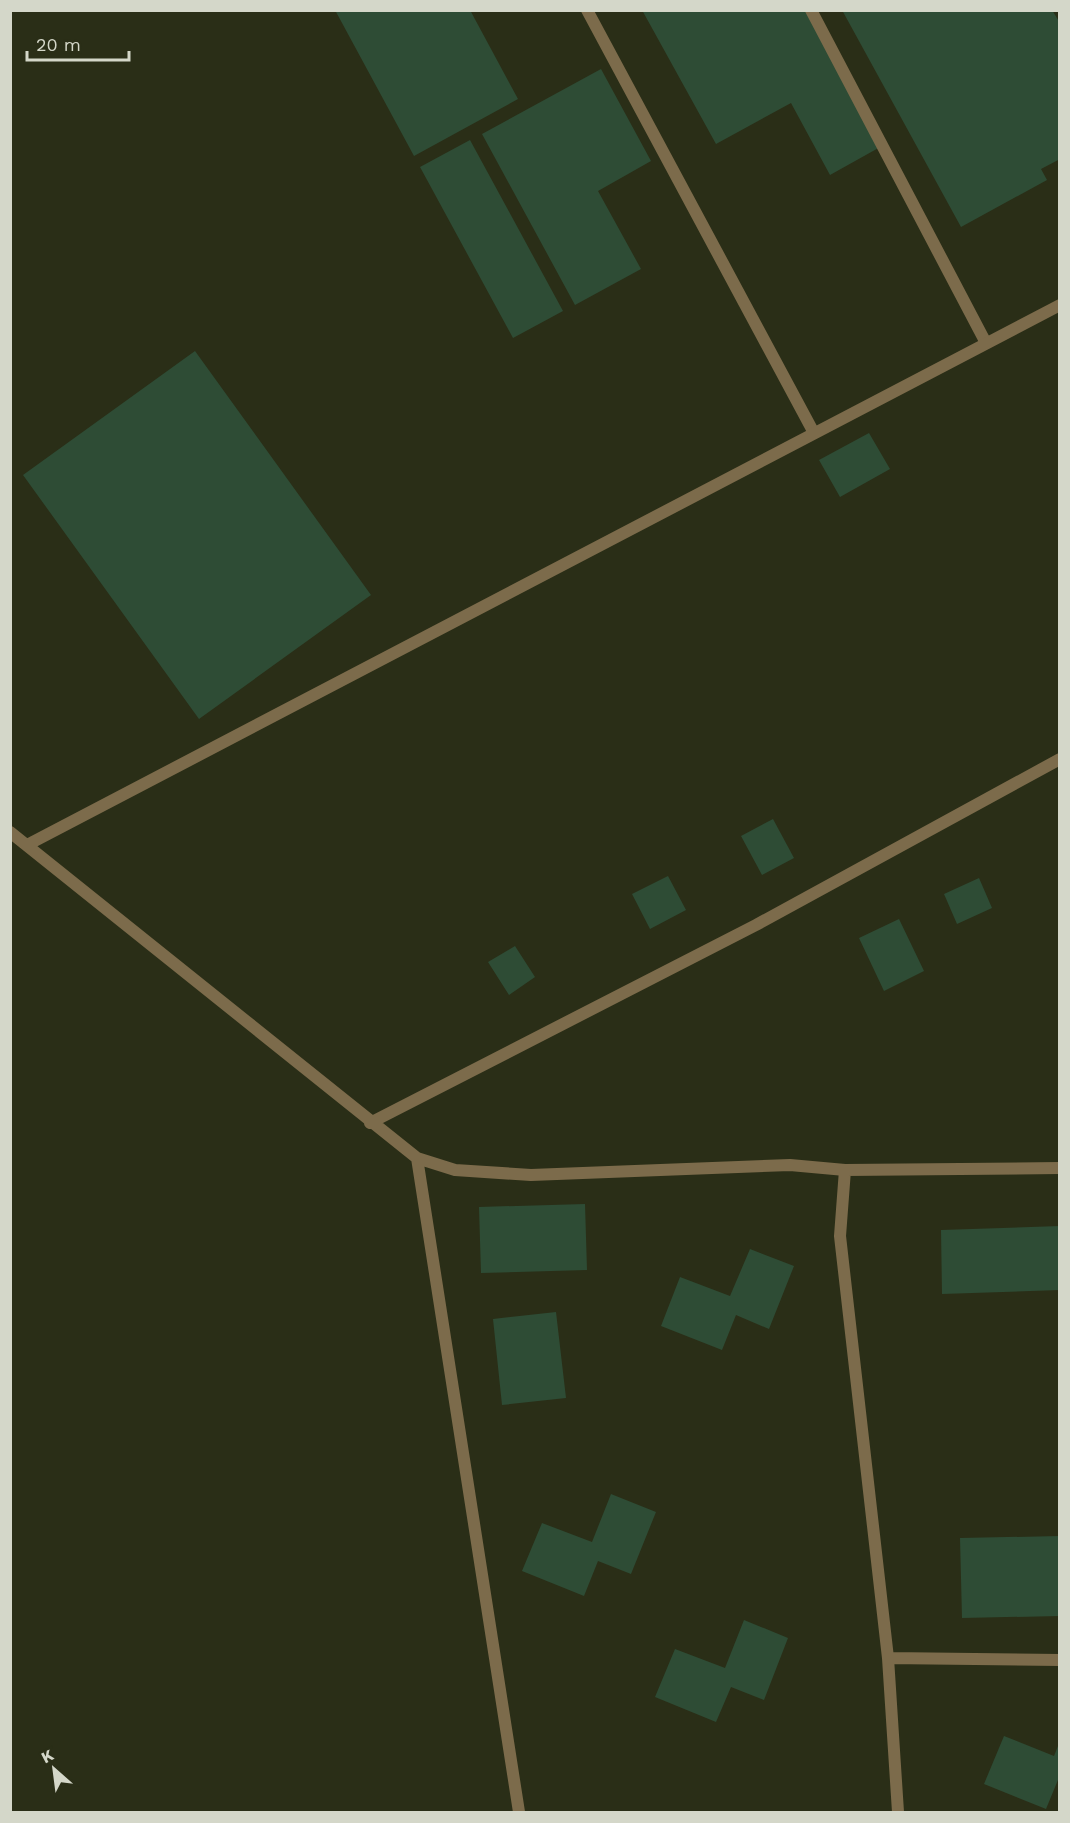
<svg xmlns="http://www.w3.org/2000/svg" width="1070" height="1823" viewBox="0 0 1070 1823" font-family="'Work Sans',sans-serif">
  <style>
    .building { fill: #2e4c35 }
    .lines { fill: none; stroke-linecap: round; stroke-linejoin: round }
    .lane { stroke: #7c6b4b; stroke-width: 12 }
    .street { stroke: #7c6b4b; stroke-width: 12 }
  </style>
  <rect width="100%" height="100%" fill="#2a2e17"/>
  <path class="building" d="M335,10H470L518,99L414,156Z
    M642,10H808L882,146L830,175L791,103L716,144Z
    M842,10H1052L1060,23V159L1041,169L1047,180L961,227Z
    M601,69L651,161L598,191L641,269L575,305L482,134Z
    M470,140L563,311L513,338L420,167Z
    M195,351L371,595L199,719L23,475Z
    M869,433L890,469L840,497L819,460Z
    M773,819L794,858L762,875L741,836Z
    M668,876L686,910L650,929L632,894Z
    M979,878L992,908L957,924L944,894Z
    M899,919L924,971L884,991L859,938Z
    M515,946L535,977L509,995L488,962Z
    M585,1204L587,1270L481,1273L479,1207Z
    M1060,1226V1290L942,1294L941,1230Z
    M750,1249L794,1266L769,1329L736,1315L722,1350L661,1326L680,1277L730,1296Z
    M556,1312L566,1398L502,1405L493,1319Z
    M611,1494L656,1512L631,1574L598,1561L584,1596L522,1571L542,1523L592,1542Z
    M1060,1536V1616L962,1618L960,1538Z
    M744,1620L788,1638L764,1700L731,1687L716,1722L655,1697L675,1649L725,1668Z
    M1004,1736L1054,1756L1060,1741V1775L1046,1809L984,1784Z"/>
  <g class="lines">
    <path class="lane" d="M587,10L814,433
      M811,10L986,343"/>
    <path class="street" d="M10,832L417,1158L455,1170L531,1175L790,1165L845,1170L840,1236L888,1658L898,1812
      M27,845L1060,305
      M370,1123L756,925L1060,759
      M417,1158L519,1812
      M845,1170L1060,1168
      M888,1658L1060,1660"/>
  </g>
  <rect width="1070" height="1823" fill="none" stroke="#d4d7c9" stroke-width="24"/>
  <g transform="translate(54 1769) rotate(332)" stroke="#2a2e17" stroke-width="4.5" paint-order="stroke">
  <path d="M0-4.5L10 22L0 15L-10 22Z" fill="#d4d7c9"/>
  <text y="-9" font-size="16" font-weight="bold" text-anchor="middle" fill="#d4d7c9">K</text>
  </g>
  <path d="M27 51v9h102v-9" fill="none" stroke="#d4d7c9" stroke-width="3"/>
  <text x="36" y="51" font-size="18" fill="#d4d7c9" stroke="#2a2e17" stroke-width="4.5" paint-order="stroke">20 m</text>
</svg>
